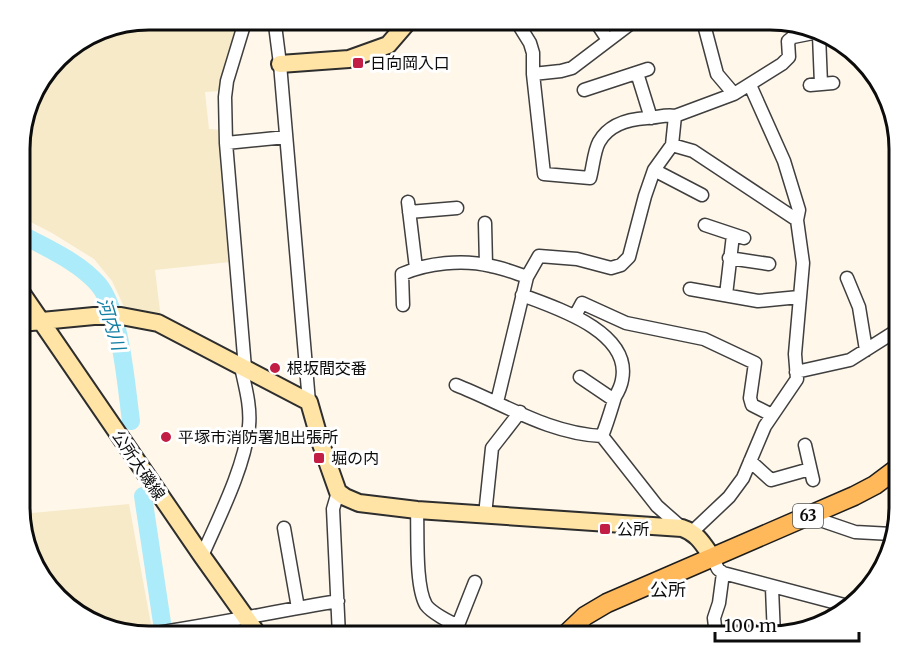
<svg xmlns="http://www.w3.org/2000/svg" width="919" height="656" viewBox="0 0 919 656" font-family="Merriweather,'Noto Sans JP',serif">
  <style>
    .farmland { fill: #f6eac9 }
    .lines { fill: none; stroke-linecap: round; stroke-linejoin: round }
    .river { stroke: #acebf9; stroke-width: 18 }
    .street-casing { stroke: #3f3f3f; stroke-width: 15 }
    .secondary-casing { stroke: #2e2e2e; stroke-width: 20 }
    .primary-casing { stroke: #1d1d1d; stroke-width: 21 }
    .street { stroke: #fff; stroke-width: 12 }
    .secondary { stroke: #ffe4a5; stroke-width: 16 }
    .primary { stroke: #ffb85a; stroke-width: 18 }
    .poi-dot { fill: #c21d45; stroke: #fff; stroke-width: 2 }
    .labels { text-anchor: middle; stroke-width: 6; stroke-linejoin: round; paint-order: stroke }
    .shield { fill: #fff; stroke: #555; stroke-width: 1.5 }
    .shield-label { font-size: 15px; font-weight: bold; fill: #0c0c0c }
    .poi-label { font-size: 16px; fill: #0c0c0c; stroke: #fff; text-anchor: start }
    .street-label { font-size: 16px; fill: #0c0c0c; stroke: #fff }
    .water-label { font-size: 18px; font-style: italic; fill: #107fa3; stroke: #fff }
    .neighbourhood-label { font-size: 18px; fill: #0c0c0c; stroke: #fff }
    .rim { fill: none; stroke: #0c0c0c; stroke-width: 3 }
  </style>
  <rect width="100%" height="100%" fill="#fff7ea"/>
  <path class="farmland" d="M243,25L221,91L205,92L209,129L222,130L230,262L155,270L161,319L126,311L112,281L94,259L52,233L21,217V132L37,85L64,51L107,26Z
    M129,504L152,630L128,631L70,609L37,571L21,523V514Z"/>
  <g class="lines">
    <path class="river" d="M21,234C46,248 78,261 98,284C121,311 126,385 131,421
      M143,496L164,636"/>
    <defs>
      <path id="street" d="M703,21L717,74L734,94
        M517,22L530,43L533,53V74L544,174L590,178C593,167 594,151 599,142C609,124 629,119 647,118C657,118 665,114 675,116L734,94L782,64L789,57L788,41L793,37L813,33
        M596,22L608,40
        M244,25L227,81L225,97L226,143L245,368
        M275,25L280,64L309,402
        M819,35L821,84
        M637,73L651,118
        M533,74L561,71L572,68L634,21
        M810,85L833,83
        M584,90L648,69
        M226,143L286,137
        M672,145L693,151L797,220
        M654,170L702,195
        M408,202L416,268
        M409,212L457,208
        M485,223L486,265
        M705,225L744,238
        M729,258L769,264
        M847,278L859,307L866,350
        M690,289L758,301L799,297
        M522,295C557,308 632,332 622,380C621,386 618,392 615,397C611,410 607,424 602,436
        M726,295L733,235
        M403,305L402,274C427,263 463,259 491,266C503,268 515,273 527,277
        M575,316L582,303L626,323L704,339L755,363L750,398L752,405L772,415
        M796,372L850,360L899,329
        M580,377L614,400
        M456,385C504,404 550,434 602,436L657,506L682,528
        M497,402L527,277L539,256L577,259L611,268L621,265L629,257L645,196L654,170L672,145L675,116
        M805,445L813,480
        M750,461L771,480L810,469
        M338,492L333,509L339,636
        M417,510C418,533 415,586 426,605C431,612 450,623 458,625L475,582
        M814,514L817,519L855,532L892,534
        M485,515L492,448L520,412
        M284,528L298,608
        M692,532L729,497L743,478L765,426L797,379L795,354L803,263L797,220L799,210L784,161L750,85
        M202,556C219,517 244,469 249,426C251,406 245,386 241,367
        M712,557L718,569L723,573L848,606
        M772,588L774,636
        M157,636L156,633C217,624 277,611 338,601
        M716,636L714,618L719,603L723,573"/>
      <path id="secondary" d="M280,64L349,59L388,45L407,23
        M21,292L202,556L259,636
        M21,323L94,316H121L158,323L309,402L321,444L338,492L345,497L359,503L417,510L682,528C697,533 703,544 712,557"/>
      <path id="primary" d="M564,636L585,616L607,603L854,496L875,485L899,467"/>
    </defs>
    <use href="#street" class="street-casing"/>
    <use href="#secondary" class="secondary-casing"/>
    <use href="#primary" class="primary-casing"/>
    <use href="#street" class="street"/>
    <use href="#secondary" class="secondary"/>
    <use href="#primary" class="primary"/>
  </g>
  <g class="poi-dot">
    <rect x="352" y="57" width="12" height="12" rx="3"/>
    <circle cx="275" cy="368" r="6"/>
    <circle cx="166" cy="437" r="6"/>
    <rect x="313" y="452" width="12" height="12" rx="3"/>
    <rect x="599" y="523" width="12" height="12" rx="3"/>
  </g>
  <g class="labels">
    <rect class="shield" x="793" y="504" width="30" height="24" rx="4.5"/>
    <g class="shield-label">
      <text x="808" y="521">63</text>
    </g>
    <g class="poi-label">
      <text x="370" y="69">日向岡入口</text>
      <text x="287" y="374">根坂間交番</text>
      <text x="178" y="443">平塚市消防署旭出張所</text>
      <text x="331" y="464">堀の内</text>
      <text x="617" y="535">公所</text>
    </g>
    <g class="street-label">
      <text transform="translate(139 465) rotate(56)" y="6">公所大磯線</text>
    </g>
    <g class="water-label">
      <text transform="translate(111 324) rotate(73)" y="6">河内川</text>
    </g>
    <g class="neighbourhood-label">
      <text x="668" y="596">公所</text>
    </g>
  </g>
  <path d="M0 0H919V656H0ZM149 30H770A119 119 0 0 1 889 149V507A119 119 0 0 1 770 626H149A119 119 0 0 1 30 507V149A119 119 0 0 1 149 30Z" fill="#fff" fill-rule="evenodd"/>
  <path class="rim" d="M149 30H770A119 119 0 0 1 889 149V507A119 119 0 0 1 770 626H149A119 119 0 0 1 30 507V149A119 119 0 0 1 149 30Z"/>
  <path d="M715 632v9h144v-9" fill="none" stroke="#0c0c0c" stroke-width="3"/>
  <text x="724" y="632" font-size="18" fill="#0c0c0c" stroke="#ffffff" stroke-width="4.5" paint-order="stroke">100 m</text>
</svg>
